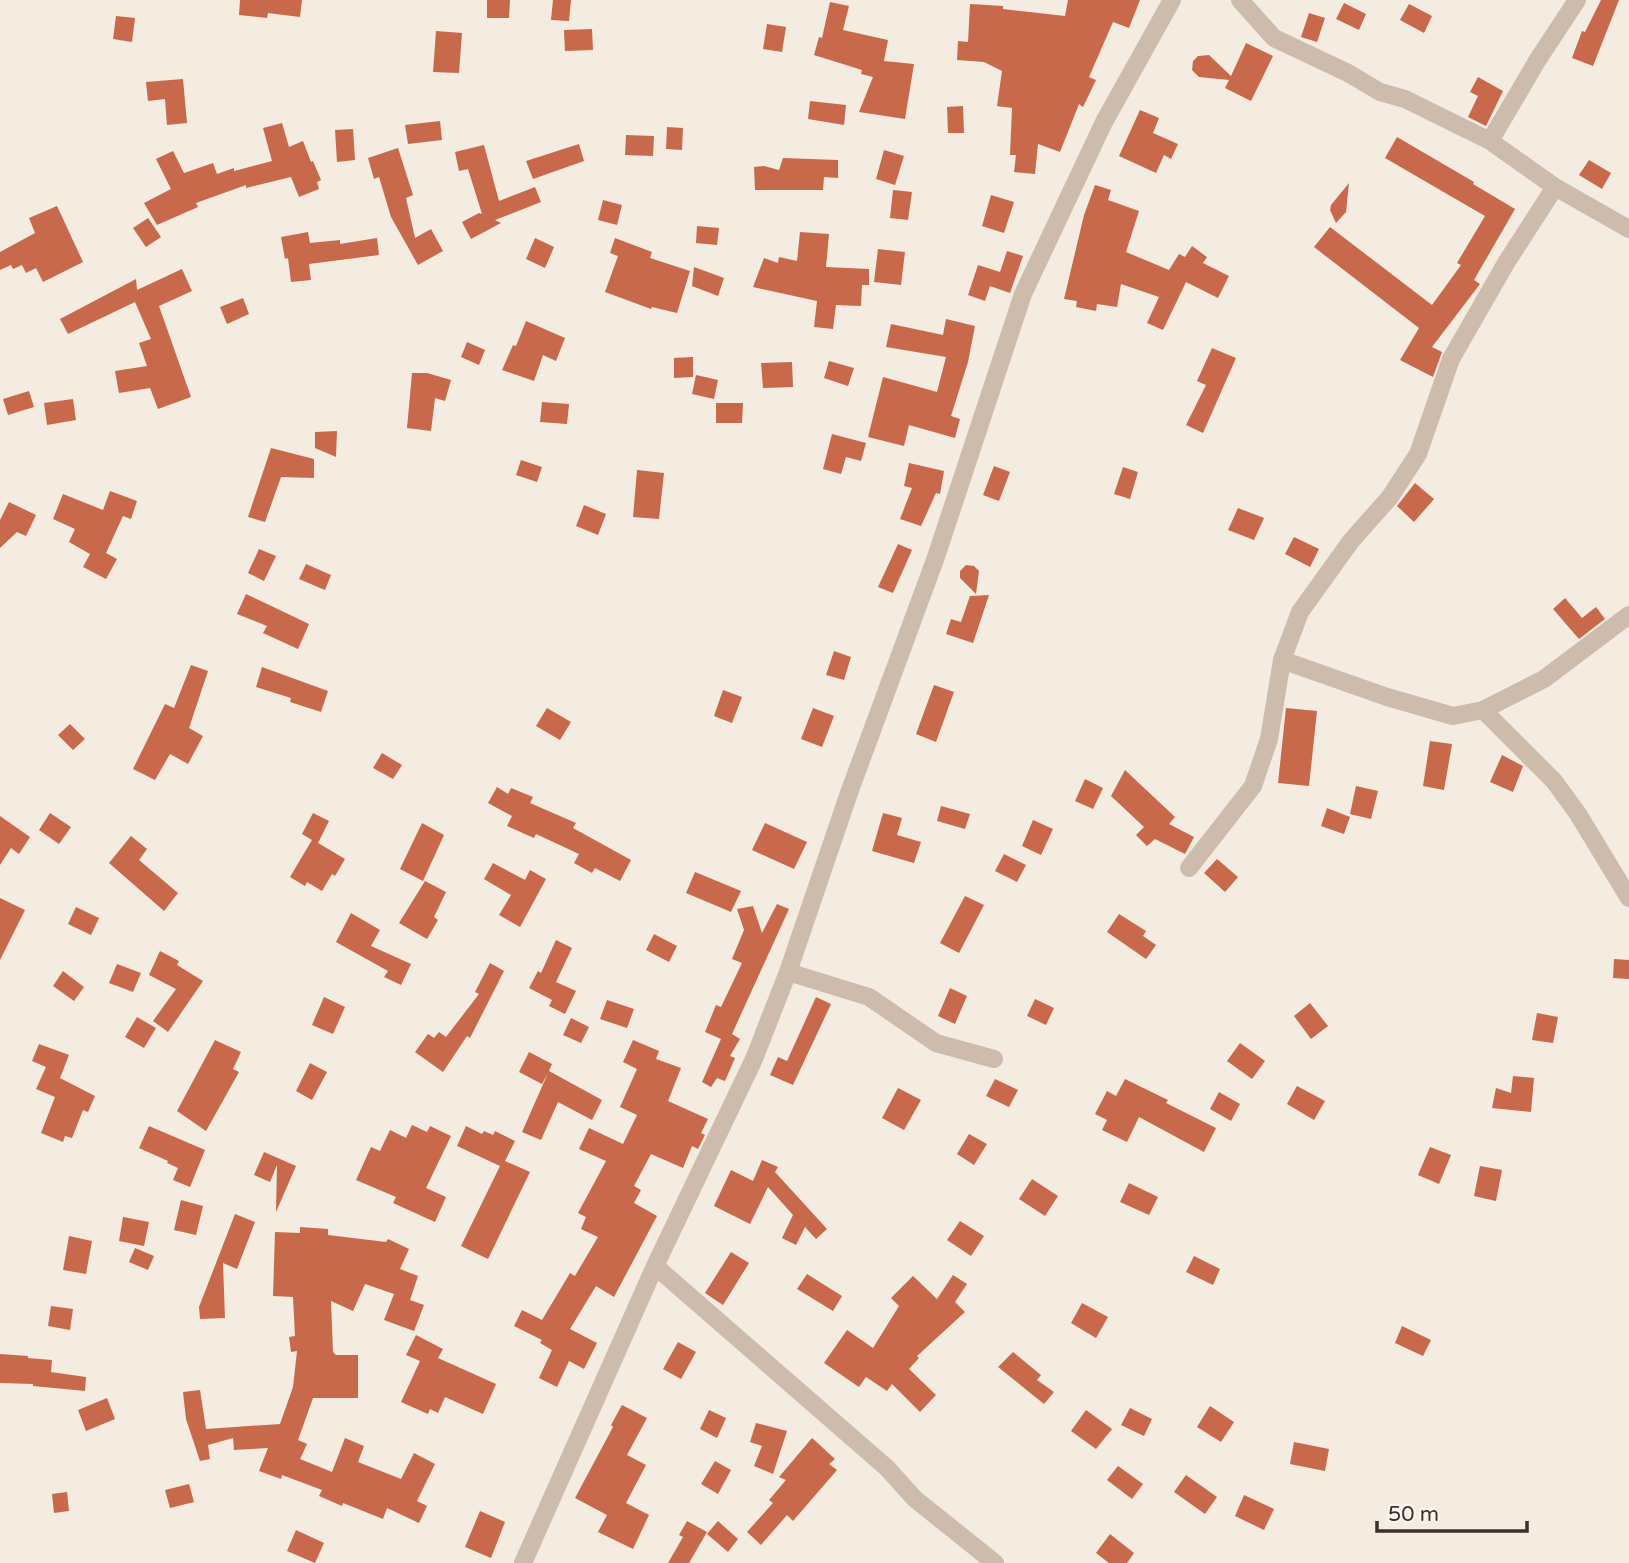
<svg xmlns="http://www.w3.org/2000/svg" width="1629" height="1563" viewBox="0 0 1629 1563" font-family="'Varela Round',sans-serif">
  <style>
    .building { fill: #c8694b }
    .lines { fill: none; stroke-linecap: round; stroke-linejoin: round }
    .street { stroke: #cdbbac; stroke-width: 18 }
  </style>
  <rect width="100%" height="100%" fill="#f4ebe1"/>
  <path class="building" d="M240,0H302L300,17L268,13L267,18L239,15Z
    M487,0H510L509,18H487Z
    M553,0H571L569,21L551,20Z
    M1068,0H1140L1129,28L1113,22L1089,77L1096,80L1083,107L1079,104L1060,152L1038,144L1035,174L1014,172L1016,155H1010L1012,108L997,106L1002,71L984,62L957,60L958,41L968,42L970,4L1003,6V9L1065,16Z
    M1601,0H1619L1593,66L1572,58L1582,31L1585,32Z
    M830,2L849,6L843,30L888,40L884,61L914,64L905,119L859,112L873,77L861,74L862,70L814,55L819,37L822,38Z
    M1344,3L1366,14L1359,30L1336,19Z
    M1409,4L1432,16L1424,33L1400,20Z
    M1309,13L1325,18L1317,42L1301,37Z
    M116,16L135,18L132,42L113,39Z
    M767,24L786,27L782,52L763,49Z
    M592,29L593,50L565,51L564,30Z
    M436,31L462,33L459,73L433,72Z
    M1246,43L1273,56L1251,101L1225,88L1229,80L1199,77L1192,70L1193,61L1198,56L1209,55L1231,76Z
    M1478,77L1503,91L1486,126L1468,117L1478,96L1470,92Z
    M183,79L187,123L167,125L165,99L148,101L146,82Z
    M810,101L846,105L844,125L808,119Z
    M963,106L964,133H948L947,107Z
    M1140,110L1159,118L1153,133L1178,144L1171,159L1164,155L1156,173L1119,156Z
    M440,121L442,140L408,144L405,125Z
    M282,123L289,147L303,141L311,162L313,161L321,180L317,182L319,189L299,197L291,177L246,188V185L196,203L198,207L157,225L144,203L171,189L156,159L173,151L184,173L213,163L217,174L234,168V171L272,161L263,128Z
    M667,127L683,128L682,150L666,149Z
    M353,129L355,160L337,162L335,130Z
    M626,135L654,136L653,156L625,155Z
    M1397,137L1474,182L1473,184L1515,209L1474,280L1480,284L1432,347L1442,352L1433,377L1400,360L1419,328L1314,247L1330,227L1432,305L1461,265L1457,263L1485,216L1385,158Z
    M579,144L584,161L533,179L526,161Z
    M484,145L499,201L535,187L541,202L495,220L501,223L471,239L462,222L479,213L482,214L468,169L459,171L455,152Z
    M398,148L413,195L406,198L415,238L431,229L443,251L418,265L391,217L379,177L374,179L368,158Z
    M884,150L904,156L895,185L876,179Z
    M783,158L838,160V178L824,177L823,190H755L754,167L764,166L779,170Z
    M1589,160L1611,173L1602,189L1579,175Z
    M1349,183L1346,212L1336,223L1330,210L1331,205Z
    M1095,185L1111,190L1108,200L1139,211L1126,252L1169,270L1179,254L1185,257L1192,246L1207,257L1203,263L1229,276L1218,298L1186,282L1163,330L1147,323L1159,297L1121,284L1117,307L1097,304L1096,311L1076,307L1077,301L1064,299L1084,215Z
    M893,190L912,192L908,220L890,218Z
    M991,195L1014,202L1004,233L982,226Z
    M603,200L622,205L617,225L598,220Z
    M57,206L83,262L43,282L36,268L26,273L22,265L13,269L11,265L0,270V252L35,233L29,218Z
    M148,218L161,237L146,247L133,228Z
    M697,226L719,228L717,245L696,243Z
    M308,232L310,243L340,240V244L377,238L379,255L309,264L311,280L291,282L288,258L285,259L281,237Z
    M800,232L829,234L826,267L869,269V285H862L861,306L836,305L833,329L814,327L817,301L753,287L764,258L778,263L779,257L797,261Z
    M535,238L554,247L545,268L526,259Z
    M615,238L652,252L650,258L690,271L677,313L652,307L651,309L605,292L618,256L610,253Z
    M878,249L905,252L901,285L874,282Z
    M1007,251L1023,256L1010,293L990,286L985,301L968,295L978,265L1000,272Z
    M694,267L724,278L718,296L692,286Z
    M182,269L192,291L159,306L191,397L158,409L150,388L119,393L115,371L147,366L139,343L151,339L135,302L68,334L60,319L136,279L137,290Z
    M243,298L249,314L227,324L220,307Z
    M946,319L975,326L968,362L951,416L960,419L955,438L909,425L904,446L868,437L883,377L937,392L946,357L886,347L891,324L943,335Z
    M526,321L565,338L556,361L543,355L534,381L502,370L513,345L516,346Z
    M467,342L485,350L479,365L461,357Z
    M1212,348L1236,358L1203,433L1186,425L1206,385L1197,381Z
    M693,357V377L674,378V358Z
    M829,361L854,368L848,386L824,378Z
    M792,362L793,387L763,388L761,363Z
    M412,373H427L451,380L445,401L435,398L431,431L407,428Z
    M696,375L718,380L714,399L692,394Z
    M29,391L34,407L8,415L3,399Z
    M73,399L76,420L47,425L44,403Z
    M542,402L569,404L567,424L540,422Z
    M716,403H743L742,423H716Z
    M337,431L336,457L315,448V432Z
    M832,434L866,443L861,461L846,457L841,474L823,469Z
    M271,448L314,459V478L281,477L265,522L248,517Z
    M521,460L542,467L537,482L516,475Z
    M909,463L944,471L940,494L936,493L921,526L900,519L912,488L904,486Z
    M994,466L1010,472L999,501L983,495Z
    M1123,467L1138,472L1130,499L1114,494Z
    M637,470L664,473L659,519L633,517Z
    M1415,483L1434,499L1414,522L1397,506Z
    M110,491L137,501L131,519L123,516L106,553L117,559L106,579L83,567L90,554L69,542L75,529L53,519L63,494L103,510Z
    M9,502L36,515L26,536L17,532L0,548V520Z
    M584,505L606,514L598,535L576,526Z
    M1238,508L1264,518L1254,540L1228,530Z
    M1294,537L1319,549L1310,567L1285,554Z
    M898,544L912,550L893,593L878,587Z
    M259,549L276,556L264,581L248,573Z
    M306,564L331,575L325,590L299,579Z
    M966,565L974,566L979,571L976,594L960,578V571Z
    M246,594L309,624L298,649L263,633L267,626L237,614Z
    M989,595L973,643L946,634L951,619L961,622L970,596Z
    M1565,598L1582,618L1596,607L1605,619L1579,639L1553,609Z
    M834,651L851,657L844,680L826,675Z
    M191,665L208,671L189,728L203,736L188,764L170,754L155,780L133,769L165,704L174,708Z
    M262,667L328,691L321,712L290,702L291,698L256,687Z
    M934,685L954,692L936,742L916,734Z
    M723,690L742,697L732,723L714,716Z
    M547,708L571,722L560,740L536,726Z
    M813,708L834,716L822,747L801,739Z
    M1286,708L1317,711L1309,786L1278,783Z
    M70,724L85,739L73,750L58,735Z
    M1430,741L1452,744L1444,790L1423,786Z
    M382,753L402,765L393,779L373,768Z
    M1502,755L1523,766L1513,792L1490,782Z
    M1125,770L1175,817L1169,824L1194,837L1185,854L1155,839L1147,846L1136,835L1144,827L1111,796Z
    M1085,779L1103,788L1093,809L1075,801Z
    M1356,786L1378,791L1371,819L1350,814Z
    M497,787L508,794L511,788L533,797L530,803L576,823L573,828L631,860L620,881L595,868L592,873L574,863L579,854L536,834L534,838L507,826L512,816L488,803Z
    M941,806L970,814L965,829L937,821Z
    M1327,808L1350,817L1344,834L1321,826Z
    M50,813L71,827L59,844L39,830Z
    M313,813L329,821L318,843L313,840L345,859L335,876L332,874L322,891L307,882L305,886L290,877L312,840L302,834Z
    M883,813L902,818L897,835L921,842L914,863L872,851Z
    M0,816L30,837L19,854L11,848L0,865Z
    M1033,820L1053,829L1041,855L1022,846Z
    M422,823L444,835L423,881L400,869Z
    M765,823L807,842L794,869L752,850Z
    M131,836L147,849L139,860L178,893L164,911L109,863Z
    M1004,854L1026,865L1017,882L995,871Z
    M1217,859L1238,877L1225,892L1204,873Z
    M493,863L525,880L530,870L546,879L520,927L499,915L511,895L484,879Z
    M695,872L741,891L731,912L686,893Z
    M425,881L446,892L434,917L438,920L427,939L399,923Z
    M965,896L984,905L959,953L940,943Z
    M0,898L25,910L0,960Z
    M777,904L789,909L732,1034L740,1039L730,1056L735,1058L725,1081L717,1078L711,1087L702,1082L721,1039L705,1032L716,1005L721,1007L742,963L732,959L744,930L737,909L753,906L762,933Z
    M76,907L99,918L91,935L68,924Z
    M351,913L380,930L371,946L411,964L401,985L384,977L388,971L336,942Z
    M1119,914L1146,931L1143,936L1156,945L1146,959L1107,932Z
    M654,934L677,946L669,962L646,950Z
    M556,940L572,948L556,982L576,991L565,1014L549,1006L552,1000L529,988L538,971L541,973Z
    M160,951L179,961L177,965L203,981L168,1032L153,1021L176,989L149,975Z
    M1614,959L1629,960V979L1613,978Z
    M490,963L504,971L470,1038L467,1036L443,1072L415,1052L428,1034L434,1038L439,1032L446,1037L479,994L475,992Z
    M117,964L141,973L133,992L109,983Z
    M63,971L84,987L74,1001L53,986Z
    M950,988L967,996L955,1024L938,1016Z
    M324,997L345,1007L333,1034L312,1025Z
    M816,997L831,1004L793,1085L770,1075L778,1057L787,1061Z
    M1035,999L1054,1008L1046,1025L1027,1016Z
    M607,1000L634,1009L627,1028L600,1019Z
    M1310,1003L1328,1026L1311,1039L1294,1016Z
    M1537,1013L1558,1017L1553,1043L1532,1040Z
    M137,1017L156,1028L144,1048L125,1037Z
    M571,1018L589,1027L581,1043L563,1035Z
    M215,1040L241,1052L233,1069L239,1072L206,1131L177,1111Z
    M633,1040L659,1051L656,1059L681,1068L668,1101L708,1119L701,1133L705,1135L698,1149L692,1146L683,1168L651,1154L634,1186L641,1190L634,1203L657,1216L614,1297L596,1286L570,1329L597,1343L584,1369L569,1361L557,1387L539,1378L552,1350L540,1343L542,1340L514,1326L522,1310L542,1320L570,1273L575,1276L598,1237L581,1229L586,1217L578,1213L606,1161L579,1149L589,1128L623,1144L637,1115L620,1107L637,1069L623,1062Z
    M1240,1043L1265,1061L1252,1079L1227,1061Z
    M39,1044L69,1055L60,1078L95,1096L88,1112L83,1110L72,1138L65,1136L63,1142L41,1133L55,1097L36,1089L46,1067L32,1061Z
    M529,1052L552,1064L549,1071L602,1100L592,1120L558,1102L541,1140L522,1132L548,1073L542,1084L519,1072Z
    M310,1063L327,1072L312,1100L296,1091Z
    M1513,1076L1534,1078L1531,1112L1492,1108L1496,1088L1511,1093Z
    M995,1079L1018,1090L1009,1107L986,1096Z
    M1125,1079L1168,1100L1166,1103L1216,1128L1204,1152L1139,1117L1127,1142L1102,1130L1107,1120L1095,1114L1107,1091L1116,1096Z
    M1297,1086L1325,1101L1314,1120L1287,1104Z
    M898,1088L921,1100L904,1130L882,1118Z
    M1219,1092L1240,1104L1231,1121L1210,1109Z
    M412,1125L427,1132L430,1126L451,1136L426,1188L446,1197L435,1222L393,1203L396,1197L356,1180L371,1147L380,1151L390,1130L406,1138Z
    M149,1126L205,1150L190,1187L173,1180L178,1168L167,1163L168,1161L139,1148Z
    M466,1126L482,1134L484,1131L493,1135L495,1131L515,1141L505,1161L530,1172L488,1259L461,1246L500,1166L457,1146Z
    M969,1134L987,1144L974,1165L957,1154Z
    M1430,1147L1451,1155L1439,1184L1418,1175Z
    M264,1152L296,1166L276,1212L277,1165L270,1182L254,1175Z
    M762,1160L778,1167L775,1172L827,1229L816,1239L805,1227L796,1245L782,1238L793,1215L768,1187L750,1224L714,1206L731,1170L753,1181Z
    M1480,1166L1502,1170L1496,1201L1474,1196Z
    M1032,1179L1058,1196L1045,1216L1019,1199Z
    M1129,1183L1158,1197L1149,1215L1120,1202Z
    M181,1200L203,1206L196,1235L174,1230Z
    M235,1214L255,1222L237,1269L223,1263L225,1318L200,1319L199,1307Z
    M123,1217L149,1222L144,1246L119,1241Z
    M960,1221L984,1236L971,1256L947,1240Z
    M300,1227L328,1229V1235L386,1242L388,1239L409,1249L400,1269L418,1276L410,1300L424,1305L414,1331L384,1320L394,1294L365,1284L353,1311L331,1301L333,1352L336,1355H358V1398H313L298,1440L307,1444L300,1459L332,1472L345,1438L364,1446L358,1462L401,1479L414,1453L435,1464L417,1501L427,1506L419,1523L387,1508L383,1519L343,1503L342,1506L319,1496L322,1490L282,1475L281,1479L259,1471L268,1448L234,1450L233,1438L208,1445L210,1459L200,1461L186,1419L183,1392L200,1390L206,1429L280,1424L293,1387L297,1351L291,1352L289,1337L295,1336L293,1297L273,1296L275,1232L300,1233Z
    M69,1236L92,1241L86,1274L63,1270Z
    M135,1248L154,1256L148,1270L129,1262Z
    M731,1252L749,1263L723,1305L705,1293Z
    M1194,1256L1220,1269L1213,1285L1186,1272Z
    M807,1274L842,1296L833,1311L797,1289Z
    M953,1275L967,1284L955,1302L965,1312L917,1356L919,1358L909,1369L936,1395L920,1412L892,1384L887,1391L866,1377L859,1387L824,1363L847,1330L873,1348L899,1306L891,1298L913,1276L937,1299Z
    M1082,1303L1108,1317L1096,1338L1071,1323Z
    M51,1306L73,1309L70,1330L48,1326Z
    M1402,1326L1431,1340L1423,1356L1395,1343Z
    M416,1335L443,1349L438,1358L496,1384L483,1414L445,1397L438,1413L430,1409L428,1414L401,1402L420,1361L406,1355Z
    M678,1342L696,1352L681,1379L663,1369Z
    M1013,1352L1041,1375L1037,1380L1054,1392L1044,1404L998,1367Z
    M0,1354L28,1356V1358L52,1360L51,1372L86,1377L85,1391L33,1386V1384L0,1383Z
    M107,1398L115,1419L86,1431L78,1410Z
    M622,1405L647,1418L627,1455L646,1465L626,1503L649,1515L633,1549L598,1532L607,1515L575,1498L613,1427L611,1425Z
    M1210,1406L1234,1422L1221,1442L1197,1427Z
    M1130,1408L1152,1419L1144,1436L1121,1425Z
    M709,1410L726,1418L717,1438L700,1429Z
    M1086,1410L1112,1429L1096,1449L1071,1431Z
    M756,1423L787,1431L773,1474L754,1466L762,1446L750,1442Z
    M812,1438L835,1459L829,1464L837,1470L793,1521L787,1515L761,1545L747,1532L773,1503L769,1500L786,1480L779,1477Z
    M1294,1442L1329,1449L1325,1471L1290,1464Z
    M715,1461L731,1470L718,1494L701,1484Z
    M1118,1466L1143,1484L1132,1499L1107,1480Z
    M1186,1475L1217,1497L1205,1514L1174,1492Z
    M189,1484L194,1502L170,1508L165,1490Z
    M67,1492L69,1511L54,1513L52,1494Z
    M1244,1495L1274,1509L1264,1530L1235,1516Z
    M480,1511L505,1522L491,1558L465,1547Z
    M687,1521L707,1532L689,1563H668L683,1537L679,1535Z
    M718,1521L738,1539L728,1552L707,1534Z
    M296,1530L324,1543L315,1563L287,1551Z
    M1110,1534L1134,1553L1127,1563H1109L1096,1553Z"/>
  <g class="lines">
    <path class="street" d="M1240,0L1274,38L1348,73L1380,92L1405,99L1490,141L1555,187L1629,229
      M1490,141L1537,61L1577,0
      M1282,660L1387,697L1453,716L1483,710L1544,679L1629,615
      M1483,710L1554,781L1578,814L1629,898
      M1189,868L1253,786L1269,739L1282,660L1300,612L1351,541L1390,497L1418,454L1451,359L1506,263L1555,187
      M788,972L869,997L936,1043L994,1059
      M655,1266L887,1468L915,1499L995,1563
      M523,1563L655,1266L754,1059L788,972L849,793L936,557L1023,294L1104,122L1172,0"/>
  </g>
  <path d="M1377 1521v10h150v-10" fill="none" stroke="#3b302b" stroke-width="3.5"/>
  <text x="1388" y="1521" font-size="21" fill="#3b302b" stroke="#fbf5ee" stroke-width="5" paint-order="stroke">50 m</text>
</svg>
